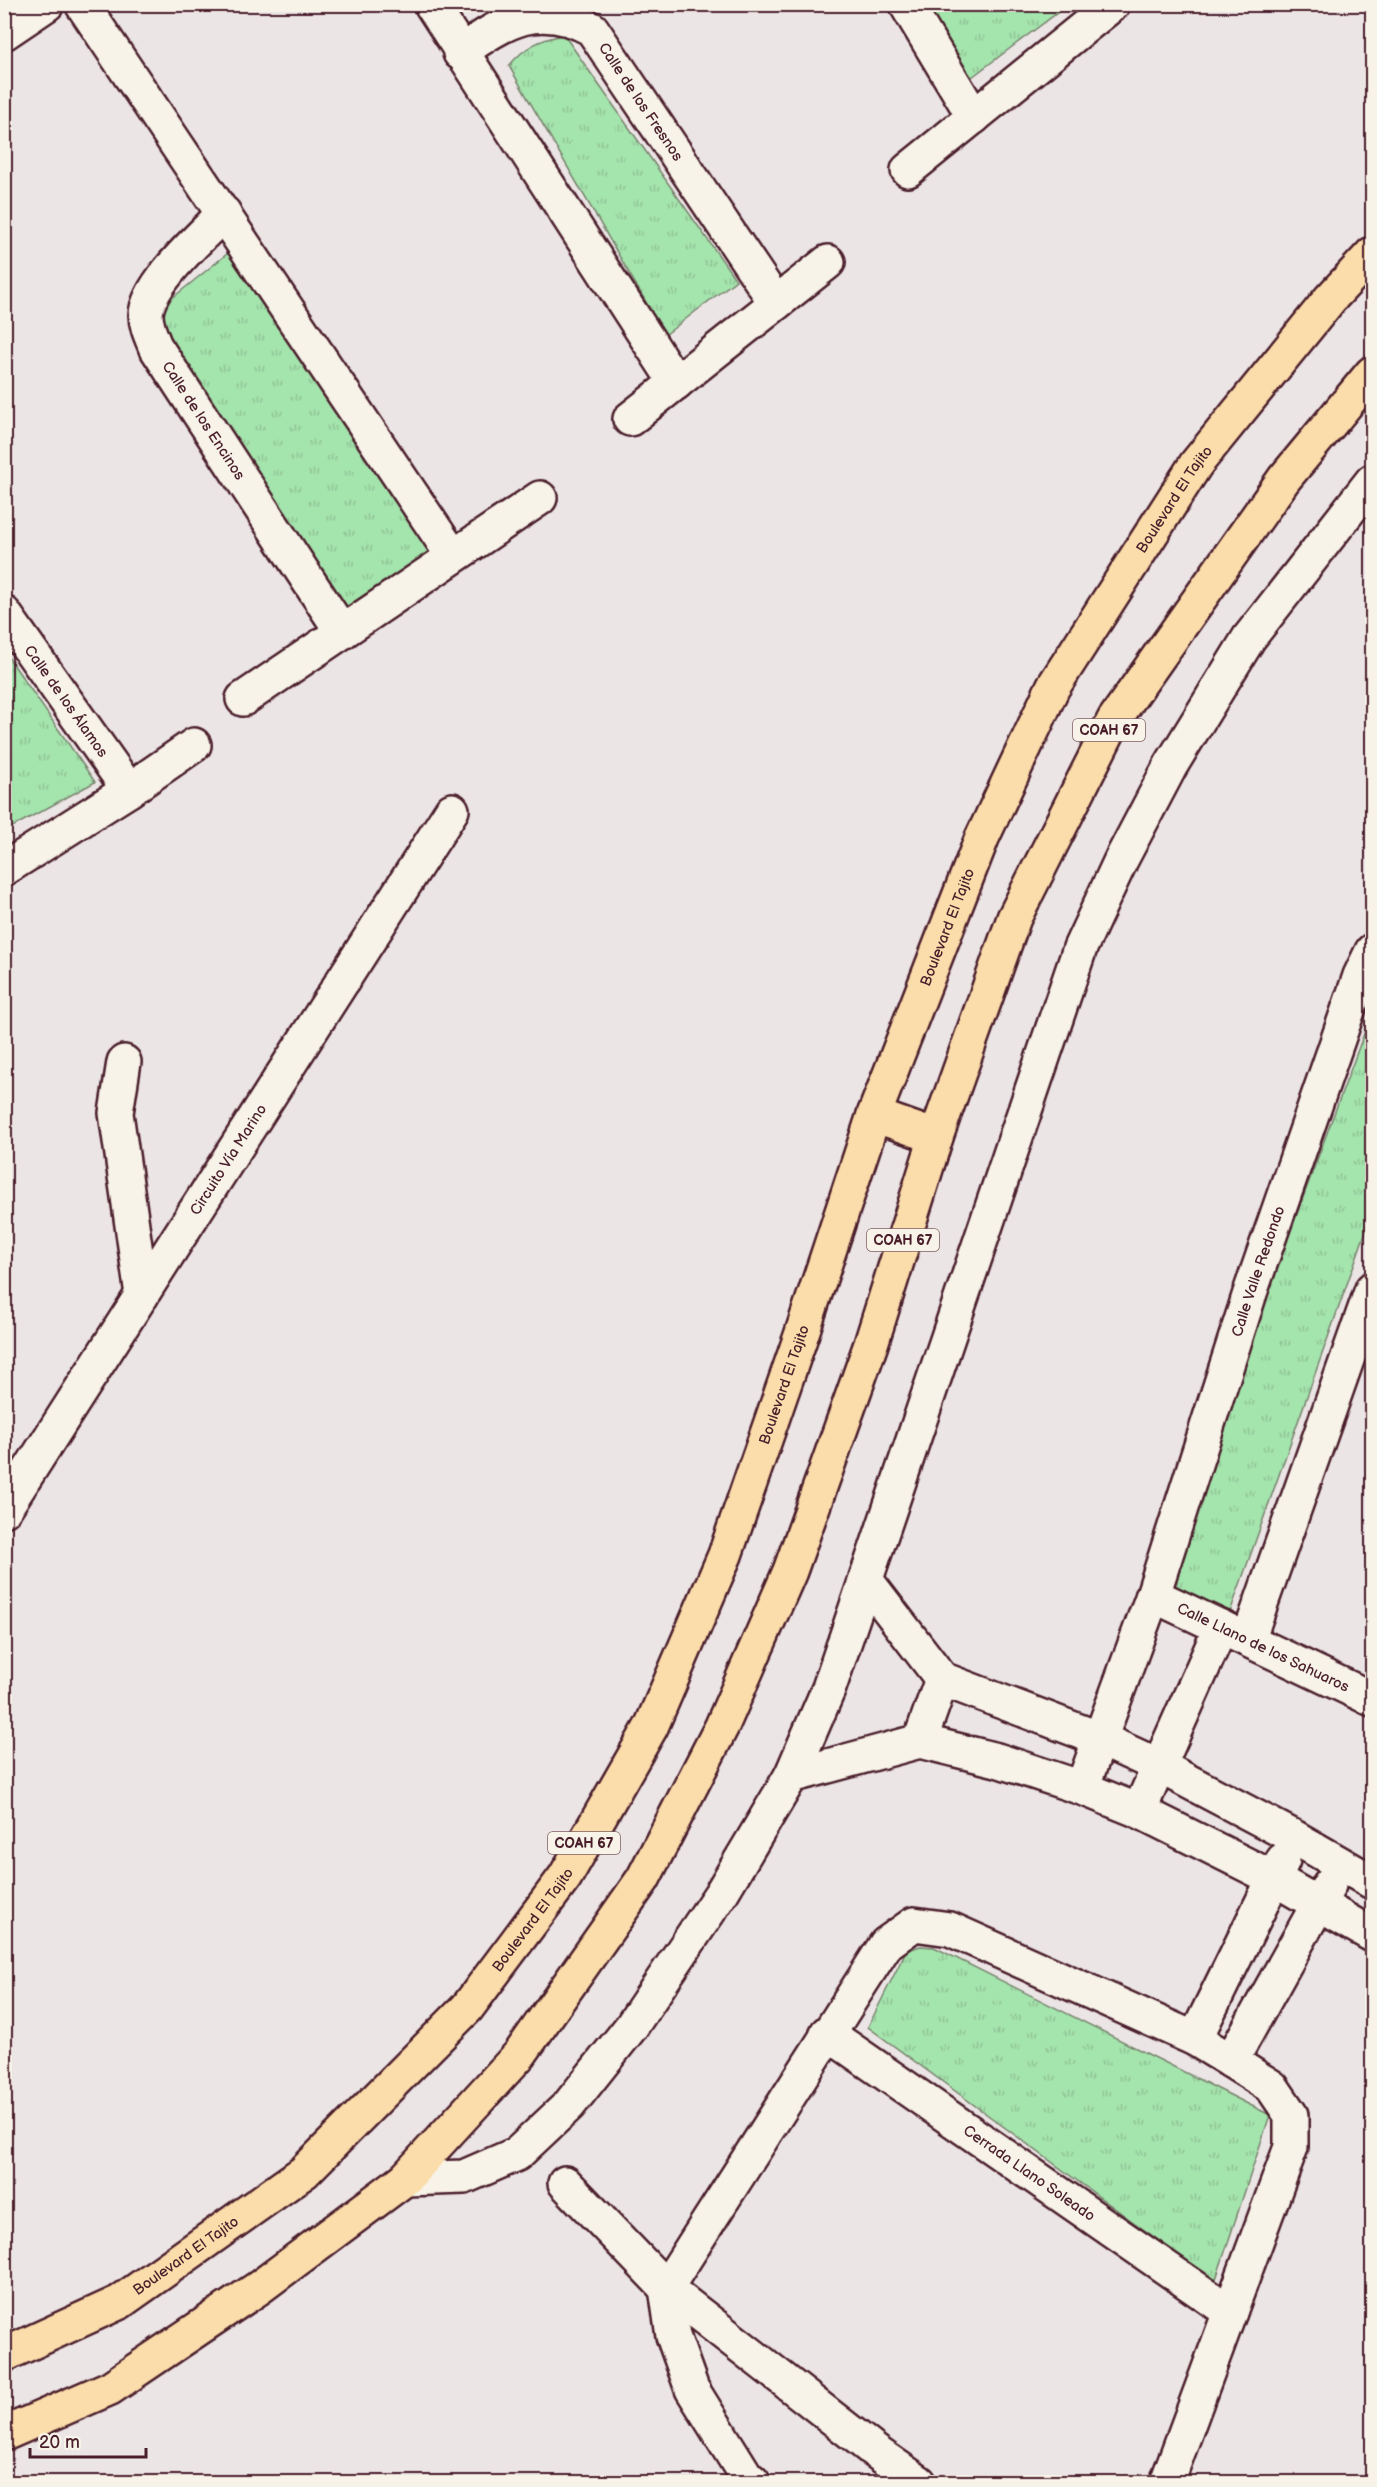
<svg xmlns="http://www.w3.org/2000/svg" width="1377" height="2487" viewBox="0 0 1377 2487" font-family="'Balsamiq Sans',sans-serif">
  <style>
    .grass { fill: url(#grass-tufts); stroke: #77826c; stroke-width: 1.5 }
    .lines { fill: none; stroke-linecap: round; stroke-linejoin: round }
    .minor-casing { stroke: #4a1f2b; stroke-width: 38 }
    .major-casing { stroke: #4a1f2b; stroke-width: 38 }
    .minor { stroke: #f7f3e8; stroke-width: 33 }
    .major { stroke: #fbddab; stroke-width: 33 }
    .labels { text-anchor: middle; stroke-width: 4.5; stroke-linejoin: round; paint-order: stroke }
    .shield { fill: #f7f3e8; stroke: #7e5f64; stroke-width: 1.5 }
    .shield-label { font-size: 14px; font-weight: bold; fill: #4a1f2b }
    .street-label { font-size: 15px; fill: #4a1f2b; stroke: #f7f3e8 }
  </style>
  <defs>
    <pattern id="grass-tufts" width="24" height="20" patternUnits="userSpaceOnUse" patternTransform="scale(1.5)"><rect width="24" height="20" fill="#a4e4ad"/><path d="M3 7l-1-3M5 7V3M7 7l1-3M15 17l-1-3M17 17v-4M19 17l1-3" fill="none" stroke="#8fc395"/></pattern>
  </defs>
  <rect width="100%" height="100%" fill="#ece5e6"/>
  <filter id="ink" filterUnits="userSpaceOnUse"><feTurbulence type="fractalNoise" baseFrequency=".0167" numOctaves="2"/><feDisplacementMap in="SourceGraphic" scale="12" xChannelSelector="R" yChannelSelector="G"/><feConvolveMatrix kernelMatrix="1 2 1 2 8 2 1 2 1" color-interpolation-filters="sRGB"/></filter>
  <g filter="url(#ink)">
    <path class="grass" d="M1057,4L1061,10L968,80L921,5Z
      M564,35L736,280L665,335L509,66C524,47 540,39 564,35Z
      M233,249L441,545L343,609L164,338L160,308Z
      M4,651L95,782L5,831H4Z
      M1372,1012V1214L1228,1618L1160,1582Z
      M920,1946L934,1947L1270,2115L1215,2282L868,2027L906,1951Z"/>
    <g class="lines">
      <defs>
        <g id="minor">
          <path d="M82,4L453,556"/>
          <path d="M431,4L676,383"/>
          <path d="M906,4L974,117"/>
          <path d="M4,33L47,4"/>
          <path id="s1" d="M460,53C505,20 540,0 592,29L776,303"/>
          <path d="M908,170L1113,4"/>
          <path id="s2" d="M224,213C202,236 147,284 146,315C146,326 151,336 155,346L342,632"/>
          <path d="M630,419L828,262"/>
          <path id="s3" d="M4,613L129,790"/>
          <path d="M243,699L540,498"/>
          <path d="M4,869L129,790L194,745"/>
          <path d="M124,1062L116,1113L142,1295"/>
          <path id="s4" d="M4,1510L452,810"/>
          <path d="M866,1580L942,1679L1100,1739L1159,1766L1294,1837L1372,1882"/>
          <path id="s5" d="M1153,1595L1372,1699"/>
          <path d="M1248,1640L1372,1289"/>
          <path d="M920,1741L942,1679"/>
          <path d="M791,1776L920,1741L997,1760L1082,1788L1139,1811L1273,1878L1372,1935"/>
          <path id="s6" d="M1082,1788L1153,1595L1251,1290L1360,976L1372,951"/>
          <path d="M1139,1811L1221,1627"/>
          <path id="s7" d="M827,2033L1230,2312"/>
          <path d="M1195,2039L1283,1860"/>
          <path d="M1231,2061L1329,1885"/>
          <path d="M405,2179L464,2177L517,2154L569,2105L631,2027L722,1892L791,1776L829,1688L1080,948L1121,860L1171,765L1249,638L1372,481"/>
          <path d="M565,2183L666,2288L876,2452L919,2482"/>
          <path d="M753,2482L746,2476L692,2389L673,2336L666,2288L886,1944L914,1924L950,1929L1195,2039L1231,2061L1272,2087L1291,2115V2147L1167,2482"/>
        </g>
        <g id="major">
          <path d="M874,1115L936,1137"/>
          <path id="s8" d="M4,2355L120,2302L304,2172L467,2008L565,1877L651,1727L725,1555L801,1336L874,1115L982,838L1053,687L1196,464L1330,299L1372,254"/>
          <path d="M4,2434L110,2388L260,2287L405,2179L520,2054L643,1879L722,1726L790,1571L871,1344L936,1137L1014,918L1114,720L1284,479L1372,373"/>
        </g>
      </defs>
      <use href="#minor" class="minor-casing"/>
      <use href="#major" class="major-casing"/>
      <use href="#minor" class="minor"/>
      <use href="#major" class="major"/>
    </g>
  </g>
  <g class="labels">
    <g class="shield">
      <rect x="1073" y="719" width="72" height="22" rx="4.5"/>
      <rect x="867" y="1229" width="72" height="22" rx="4.5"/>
      <rect x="548" y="1832" width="72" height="22" rx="4.5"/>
    </g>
    <g class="shield-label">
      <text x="1109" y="735">COAH 67</text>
      <text x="903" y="1245">COAH 67</text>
      <text x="584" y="1848">COAH 67</text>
    </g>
    <g class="street-label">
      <text dy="5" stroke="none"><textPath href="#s1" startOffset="232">Calle de los Fresnos</textPath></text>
      <text dy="5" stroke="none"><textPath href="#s2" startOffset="252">Calle de los Encinos</textPath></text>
      <text dy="5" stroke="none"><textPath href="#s8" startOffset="2260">Boulevard El Tajito</textPath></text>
      <text dy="5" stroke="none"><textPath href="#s3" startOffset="108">Calle de los Álamos</textPath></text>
      <text dy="5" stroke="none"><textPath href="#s8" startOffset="1774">Boulevard El Tajito</textPath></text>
      <text dy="5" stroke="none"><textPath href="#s4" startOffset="416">Circuito Vía Marino</textPath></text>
      <text dy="5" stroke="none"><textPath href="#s6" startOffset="546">Calle Valle Redondo</textPath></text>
      <text dy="5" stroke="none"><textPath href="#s8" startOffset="1288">Boulevard El Tajito</textPath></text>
      <text dy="5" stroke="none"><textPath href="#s5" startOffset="122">Calle Llano de los Sahuaros</textPath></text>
      <text dy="5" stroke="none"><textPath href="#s8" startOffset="694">Boulevard El Tajito</textPath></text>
      <text dy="5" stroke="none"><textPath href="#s7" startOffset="246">Cerrada Llano Soleado</textPath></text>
      <text dy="5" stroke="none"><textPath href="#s8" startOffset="208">Boulevard El Tajito</textPath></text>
    </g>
  </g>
  <rect width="1377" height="2487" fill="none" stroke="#f7f3e8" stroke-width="24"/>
  <rect x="12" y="12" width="1353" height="2463" fill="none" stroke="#4a1f2b" stroke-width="2" filter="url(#ink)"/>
  <path d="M30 2448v9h116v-9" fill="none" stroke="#4a1f2b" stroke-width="3"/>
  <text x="39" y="2448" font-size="18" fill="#4a1f2b" stroke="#f7f3e8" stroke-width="4.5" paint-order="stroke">20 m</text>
</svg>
